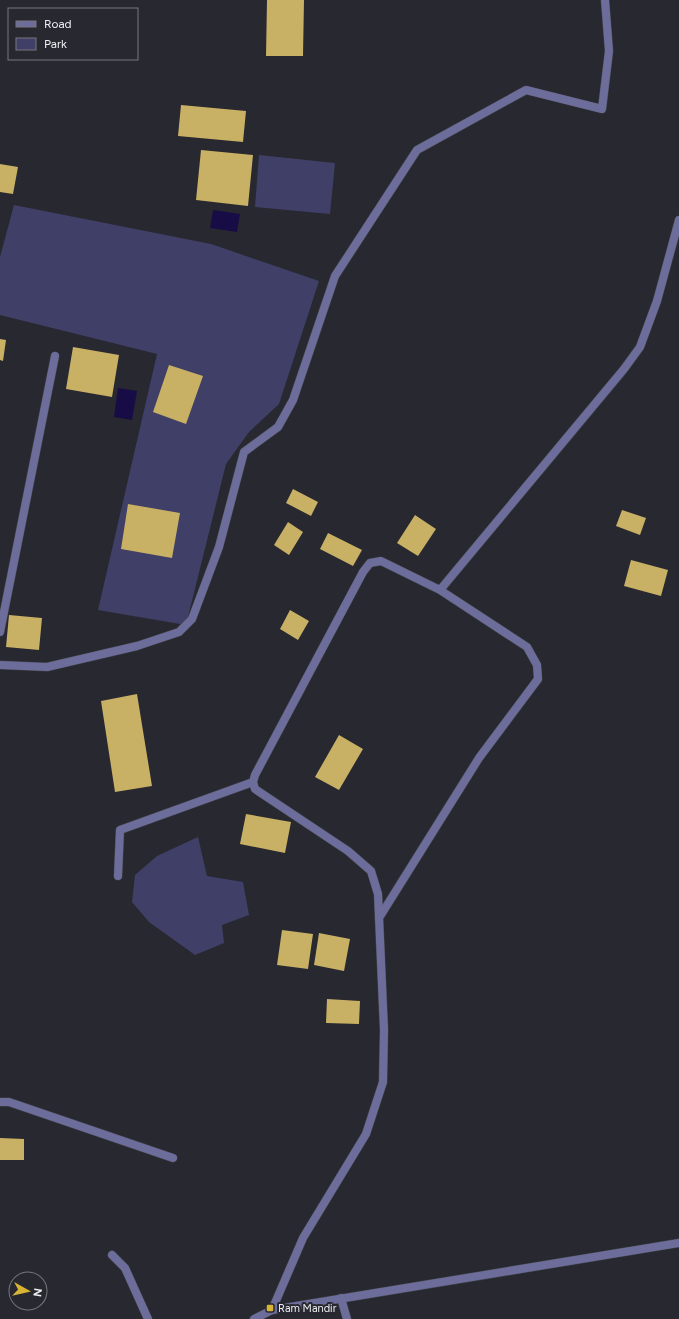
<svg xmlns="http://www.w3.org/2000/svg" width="679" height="1319" viewBox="0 0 679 1319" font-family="Figtree,sans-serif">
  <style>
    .green { fill: #403f67 }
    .water { fill: #180c46 }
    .building { fill: #c8b064 }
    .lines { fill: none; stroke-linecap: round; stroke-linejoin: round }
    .service-casing { stroke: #44444b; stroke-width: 9 }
    .minor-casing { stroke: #44444b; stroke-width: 9 }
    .tertiary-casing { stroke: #44444b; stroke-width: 9 }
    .service { stroke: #6d6d9c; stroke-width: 8 }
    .minor { stroke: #6d6d9c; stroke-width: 8 }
    .tertiary { stroke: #6d6d9c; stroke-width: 8 }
    .poi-dot { fill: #d8b434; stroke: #282830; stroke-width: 1.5 }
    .labels { text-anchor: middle; stroke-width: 4; stroke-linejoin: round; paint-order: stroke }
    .poi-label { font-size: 11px; fill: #ededf2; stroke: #282830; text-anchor: start }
  </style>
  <rect width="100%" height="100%" fill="#282830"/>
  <path class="green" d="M259,155L335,163L330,214L255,207Z
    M14,205L211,244L319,281L279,404L249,432L226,464L186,625L98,610L157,354L0,315V257Z
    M198,837L207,876L243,882L249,915L222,925L224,943L195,955L149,922L132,902L135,875L157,856Z"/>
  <path class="water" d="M213,210L240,214L237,232L210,228Z
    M118,388L137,391L132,420L114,417Z"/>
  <path class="building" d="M267,0H304L303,56H266Z
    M181,105L246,111L243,142L178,136Z
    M201,150L253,155L248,206L196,200Z
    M0,164L18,167L13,194L0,192Z
    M0,339L6,340L3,361L0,360Z
    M73,347L119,355L112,397L66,389Z
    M169,365L203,376L186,424L153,412Z
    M293,489L318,502L311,516L286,503Z
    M128,504L180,513L172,558L121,549Z
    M622,510L646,518L640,535L616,526Z
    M415,515L436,529L418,556L397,543Z
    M288,522L303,532L289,555L274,545Z
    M328,533L362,550L353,566L320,549Z
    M631,560L668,570L661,596L624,586Z
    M290,610L309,621L298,640L280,629Z
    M9,615L42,618L39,650L6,647Z
    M137,694L152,786L115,792L101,701Z
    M339,735L363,749L339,790L315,777Z
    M246,814L291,822L285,853L240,844Z
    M282,930L313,934L308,969L277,965Z
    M319,933L350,939L344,971L314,965Z
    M327,999L360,1001L359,1024L326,1023Z
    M0,1138L24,1139V1160H0Z"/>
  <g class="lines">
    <defs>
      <path id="service" d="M0,632L55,356"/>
      <path id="minor" d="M0,665L47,667L137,646L179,632L192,619L219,547L244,452L278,427L293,400L335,276L417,150L526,90L602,109L609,51L605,0
        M118,876L120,830L253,782
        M379,918L479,758L538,679L537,665L527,647L440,590
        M0,1102H9L173,1158
        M112,1255L125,1268L148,1319
        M341,1298L347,1319
        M272,1310L303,1238L366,1134L383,1082L384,1030L378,894L371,871L348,851L255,789L253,782L255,775L363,572L370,563L381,561L440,590L624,369L640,347L657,301L679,220"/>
      <path id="tertiary" d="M254,1319L272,1310L679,1243"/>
    </defs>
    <use href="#service" class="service-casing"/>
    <use href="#minor" class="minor-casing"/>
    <use href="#tertiary" class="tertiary-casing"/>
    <use href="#service" class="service"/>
    <use href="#minor" class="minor"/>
    <use href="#tertiary" class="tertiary"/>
  </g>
  <rect class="poi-dot" x="266" y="1304" width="8" height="8" rx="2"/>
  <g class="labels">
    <g class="poi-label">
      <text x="278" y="1312">Ram Mandir</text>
    </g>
  </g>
  <rect x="8" y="8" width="130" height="52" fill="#282830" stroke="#77777e"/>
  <rect x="16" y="21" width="20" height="6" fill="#6d6d9c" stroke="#77777e"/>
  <text x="44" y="28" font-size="12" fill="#ededf2">Road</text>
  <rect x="16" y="38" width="20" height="12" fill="#403f67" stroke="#77777e"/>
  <text x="44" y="48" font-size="12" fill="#ededf2">Park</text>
  <g transform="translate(28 1291) rotate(98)"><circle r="19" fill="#282830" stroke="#77777e"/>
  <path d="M0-3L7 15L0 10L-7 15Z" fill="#d8b434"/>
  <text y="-6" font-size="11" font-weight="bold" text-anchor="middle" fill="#ededf2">N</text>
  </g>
</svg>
